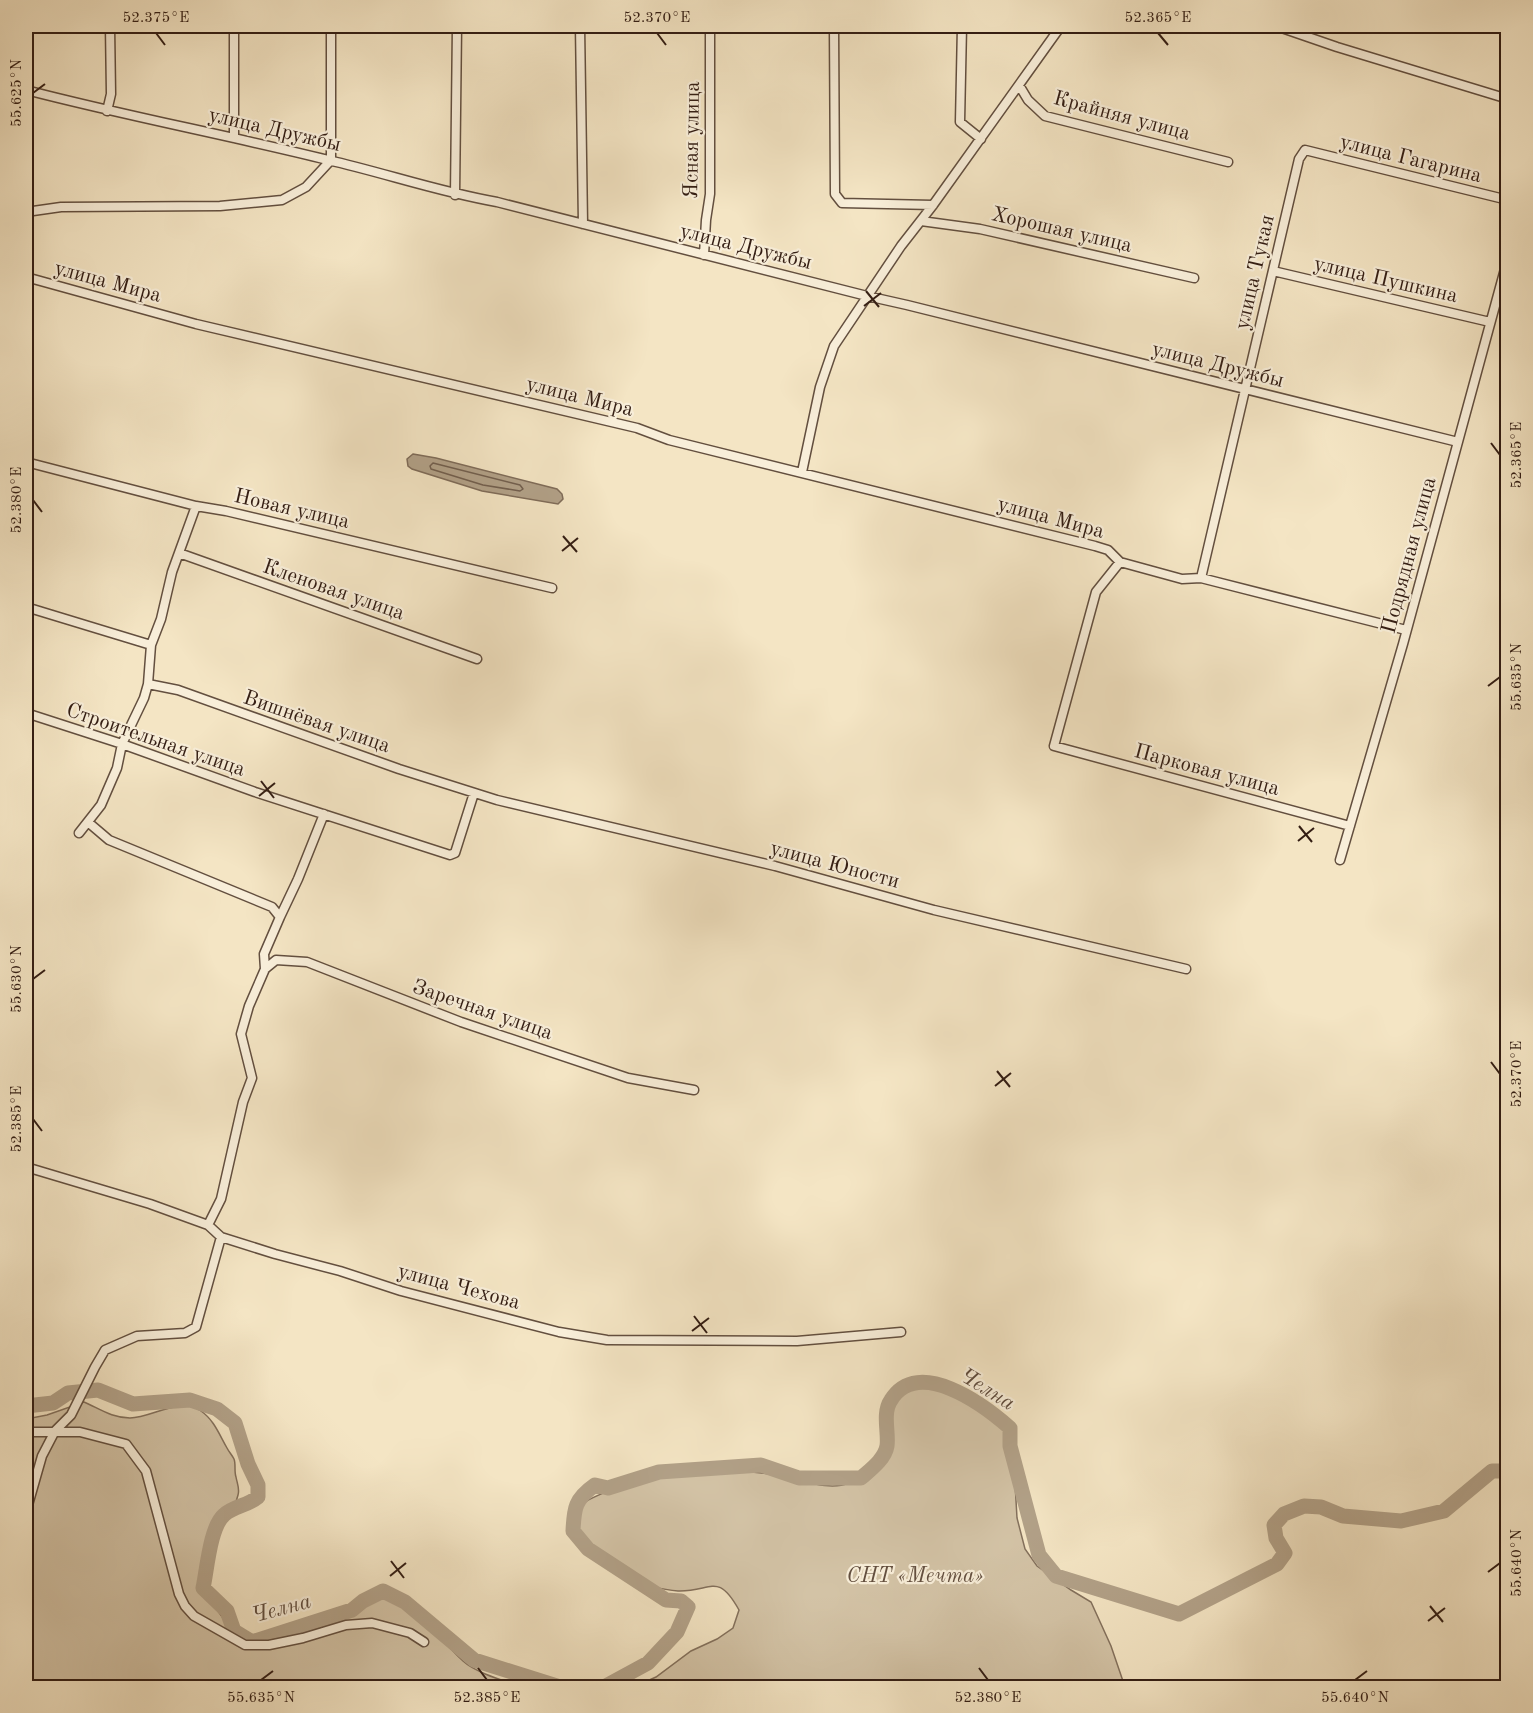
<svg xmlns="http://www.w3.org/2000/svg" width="1533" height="1713" viewBox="0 0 1533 1713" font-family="'Old Standard TT',serif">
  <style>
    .green { fill: #d3c3a6; stroke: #83705c; stroke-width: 1.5 }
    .water { fill: #b2a188; stroke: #7f6c59; stroke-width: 1.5 }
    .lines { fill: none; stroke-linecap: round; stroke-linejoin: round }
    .shore { stroke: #725f4e; stroke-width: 1.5 }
    .river { stroke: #b2a188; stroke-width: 15 }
    .minor-casing { stroke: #634f3f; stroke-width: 11 }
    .minor { stroke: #f8eed9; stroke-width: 8 }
    .ticks { fill: none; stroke: #331d13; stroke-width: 2 }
    .labels { text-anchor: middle; stroke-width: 4.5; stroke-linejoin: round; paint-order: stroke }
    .street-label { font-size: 21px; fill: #331d13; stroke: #f8eed9 }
    .park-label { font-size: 21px; font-style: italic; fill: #634f3f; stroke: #f8eed9 }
    .water-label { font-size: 22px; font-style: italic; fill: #5f4b3c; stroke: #f8eed9 }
    .neatline { fill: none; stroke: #331d13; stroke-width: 2 }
    .ticks-label { font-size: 15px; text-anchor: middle; fill: #331d13 }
  </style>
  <rect width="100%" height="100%" fill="#f4e5c4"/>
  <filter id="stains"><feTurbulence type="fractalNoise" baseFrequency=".00333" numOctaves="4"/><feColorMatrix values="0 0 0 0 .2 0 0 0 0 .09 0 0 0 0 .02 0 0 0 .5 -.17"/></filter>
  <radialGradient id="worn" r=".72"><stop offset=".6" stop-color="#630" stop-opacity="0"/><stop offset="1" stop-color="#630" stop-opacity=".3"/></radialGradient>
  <path class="green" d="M917,1385C922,1385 927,1385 932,1386C948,1389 1002,1416 1010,1430L1005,1439V1450L1015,1483L1017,1518L1025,1549L1037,1566L1071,1590L1091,1602L1111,1646L1125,1687H634L656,1677L691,1651L717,1639L733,1628L739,1610C717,1571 712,1592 678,1591C664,1590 638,1584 625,1578C611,1572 601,1559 589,1551C573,1540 568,1532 575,1513C579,1502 597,1496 608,1491C660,1467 722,1467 778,1475C800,1478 827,1492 849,1483C856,1481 862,1474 866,1468C872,1462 880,1455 882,1446C884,1441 883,1434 883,1428C883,1401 889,1389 917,1385Z
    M84,1402C100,1409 112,1418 130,1418C152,1418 180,1396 201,1411C214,1420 219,1434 227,1448C229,1452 232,1455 234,1459C236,1464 234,1471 236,1477C237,1483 240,1489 238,1495C234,1513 225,1516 218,1530C197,1571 208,1630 259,1638L386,1595C420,1602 438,1639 463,1661C476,1673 505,1681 522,1687L26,1688V1419L47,1415Z"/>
  <path class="water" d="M413,454L436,458L557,489L562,494L563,499L558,504L482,491L412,469L408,466L407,459Z"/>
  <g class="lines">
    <path class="shore" d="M433,463L520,485L523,489L520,491L483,485L431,469L430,466Z"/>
    <path class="river" d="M26,1406L53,1403L68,1393L98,1390L133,1404L190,1400L217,1409L235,1423L248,1464L258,1485V1497C247,1506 234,1506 224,1515C210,1527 207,1570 203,1588L227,1611L234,1631L252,1642L352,1610L363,1601L383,1591L405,1602L474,1660L563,1688
      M602,1688L648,1663L677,1632L688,1607L681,1601L666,1600L588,1549L573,1531C574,1508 575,1499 595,1485L608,1488L659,1472L761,1465L799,1478H861C870,1470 885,1459 887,1446C889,1433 882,1413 891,1400C918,1356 984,1405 1010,1428V1446L1039,1555L1056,1576L1179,1614L1277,1564L1285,1553L1276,1538L1274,1525L1284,1514L1304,1506L1321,1507L1343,1516L1401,1521L1444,1511L1492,1471H1508"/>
    <defs>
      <path id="minor" d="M580,26L583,224
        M834,26L835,194L842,203L933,205
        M962,26L960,122L981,139
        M1276,26L1337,47L1508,99
        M1019,85L1028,100L1045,116L1228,162
        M26,90C126,116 227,135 328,160C385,173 439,192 497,202L867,296L907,305L1458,442
        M107,111L111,94L110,26
        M234,138V26
        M455,195L457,26
        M26,212L61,207L220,206L282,200L306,187L331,160V26
        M921,221L980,229L1194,278
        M704,255L706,220L710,194V26
        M1273,271L1490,322
        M26,277L196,324L637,428L669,440L1095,546L1108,550L1120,562L1182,579L1201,578L1406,630
        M26,462L196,506L226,511L552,588
        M802,472L820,387L834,346L901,246L933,205L1061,26
        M179,553L477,659
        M1120,562L1096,592L1054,746L1350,826
        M1201,578L1299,159L1305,150L1508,200
        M26,607L151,645
        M148,684L178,690L399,769L497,800L775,866L934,910L1186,969
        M26,713L122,744L255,792L450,855L455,853L474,793
        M89,823L109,840L272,907L280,917L264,954L265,969
        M79,833L101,805L117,768L122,744L144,698L148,684L151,645L161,619L172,572L196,506
        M1340,860L1403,644L1508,258
        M280,917L298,879L324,814
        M26,1167L150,1204L208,1225L221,1237L275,1254L340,1271L401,1291L559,1332L607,1340L797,1341L901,1332
        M208,1225L221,1199L243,1102L252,1078L241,1034L249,1006L265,969L276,960L307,962L461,1022L628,1078L694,1090
        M26,1432H80L126,1444L146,1471L179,1594L185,1606L194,1616L245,1645H269L303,1638L346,1625L372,1623L410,1633L424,1642
        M26,1512L42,1456L55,1431L71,1415L95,1367L105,1350L137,1336L185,1333L196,1327L221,1237
        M26,1686L27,1688"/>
    </defs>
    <use href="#minor" class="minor-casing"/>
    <use href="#minor" class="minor"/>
  </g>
  <path class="ticks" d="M156,33L165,45M657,33L666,45M1158,33L1168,45M33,93L45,84M866,291L879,307M864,306L881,293M1491,443L1500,455M33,500L42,512M563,536L577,552M562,551L578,538M1488,686L1500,677M261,781L274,798M259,796L275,783M1299,826L1312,842M1298,841L1314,828M33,979L45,970M1491,1062L1500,1074M997,1071L1010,1087M995,1086L1011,1073M33,1119L42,1131M694,1316L707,1333M692,1331L709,1318M391,1561L404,1578M1488,1572L1500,1563M390,1576L406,1563M1430,1606L1443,1622M1428,1621L1445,1608M478,1668L487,1680M979,1668L988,1680M261,1680L273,1671M1355,1680L1367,1671"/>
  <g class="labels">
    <g class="street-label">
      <text transform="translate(1122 115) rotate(15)" y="7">Крайняя улица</text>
      <text transform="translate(275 129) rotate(13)" y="7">улица Дружбы</text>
      <text transform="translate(691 140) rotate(-89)" y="7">Ясная улица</text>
      <text transform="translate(1411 158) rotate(14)" y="7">улица Гагарина</text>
      <text transform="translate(1062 229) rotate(13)" y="7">Хорошая улица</text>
      <text transform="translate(746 246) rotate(14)" y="7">улица Дружбы</text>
      <text transform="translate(1254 272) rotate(-77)" y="7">улица Тукая</text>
      <text transform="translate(1386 279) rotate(13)" y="7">улица Пушкина</text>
      <text transform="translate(108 281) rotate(15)" y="7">улица Мира</text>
      <text transform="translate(1218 364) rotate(14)" y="7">улица Дружбы</text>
      <text transform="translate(580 396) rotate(14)" y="7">улица Мира</text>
      <text transform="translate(292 508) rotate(13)" y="7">Новая улица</text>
      <text transform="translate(1051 517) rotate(15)" y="7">улица Мира</text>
      <text transform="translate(1408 555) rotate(-75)" y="7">Подрядная улица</text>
      <text transform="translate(334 589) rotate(19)" y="7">Кленовая улица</text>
      <text transform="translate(317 721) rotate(19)" y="7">Вишнёвая улица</text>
      <text transform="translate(156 739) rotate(19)" y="7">Строительная улица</text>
      <text transform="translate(1207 769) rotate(15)" y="7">Парковая улица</text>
      <text transform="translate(835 864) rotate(15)" y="7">улица Юности</text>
      <text transform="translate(483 1009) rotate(19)" y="7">Заречная улица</text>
      <text transform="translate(459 1286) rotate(15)" y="7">улица Чехова</text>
    </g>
    <g class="park-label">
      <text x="915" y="1582">СНТ «Мечта»</text>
    </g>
    <g class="water-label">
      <text transform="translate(988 1388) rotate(32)" y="8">Челна</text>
      <text transform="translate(281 1607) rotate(-15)" y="8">Челна</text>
    </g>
  </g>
  <rect width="1533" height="1713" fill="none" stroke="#f4e5c4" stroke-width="66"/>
  <rect x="33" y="33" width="1467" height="1647" class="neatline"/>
  <g class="ticks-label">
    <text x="156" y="22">52.375°E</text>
    <text x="657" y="22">52.370°E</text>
    <text x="1158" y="22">52.365°E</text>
    <text transform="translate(16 93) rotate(-90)" y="5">55.625°N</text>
    <text transform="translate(1516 455) rotate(-90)" y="5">52.365°E</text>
    <text transform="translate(16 500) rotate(-90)" y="5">52.380°E</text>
    <text transform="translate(1516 677) rotate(-90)" y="5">55.635°N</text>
    <text transform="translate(16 979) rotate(-90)" y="5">55.630°N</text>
    <text transform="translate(1516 1074) rotate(-90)" y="5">52.370°E</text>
    <text transform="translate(16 1119) rotate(-90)" y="5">52.385°E</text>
    <text transform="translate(1516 1563) rotate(-90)" y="5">55.640°N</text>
    <text x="261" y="1702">55.635°N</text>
    <text x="487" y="1702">52.385°E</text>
    <text x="988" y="1702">52.380°E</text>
    <text x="1355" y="1702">55.640°N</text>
  </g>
  <rect width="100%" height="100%" filter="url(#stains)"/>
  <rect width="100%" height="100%" fill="url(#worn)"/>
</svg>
